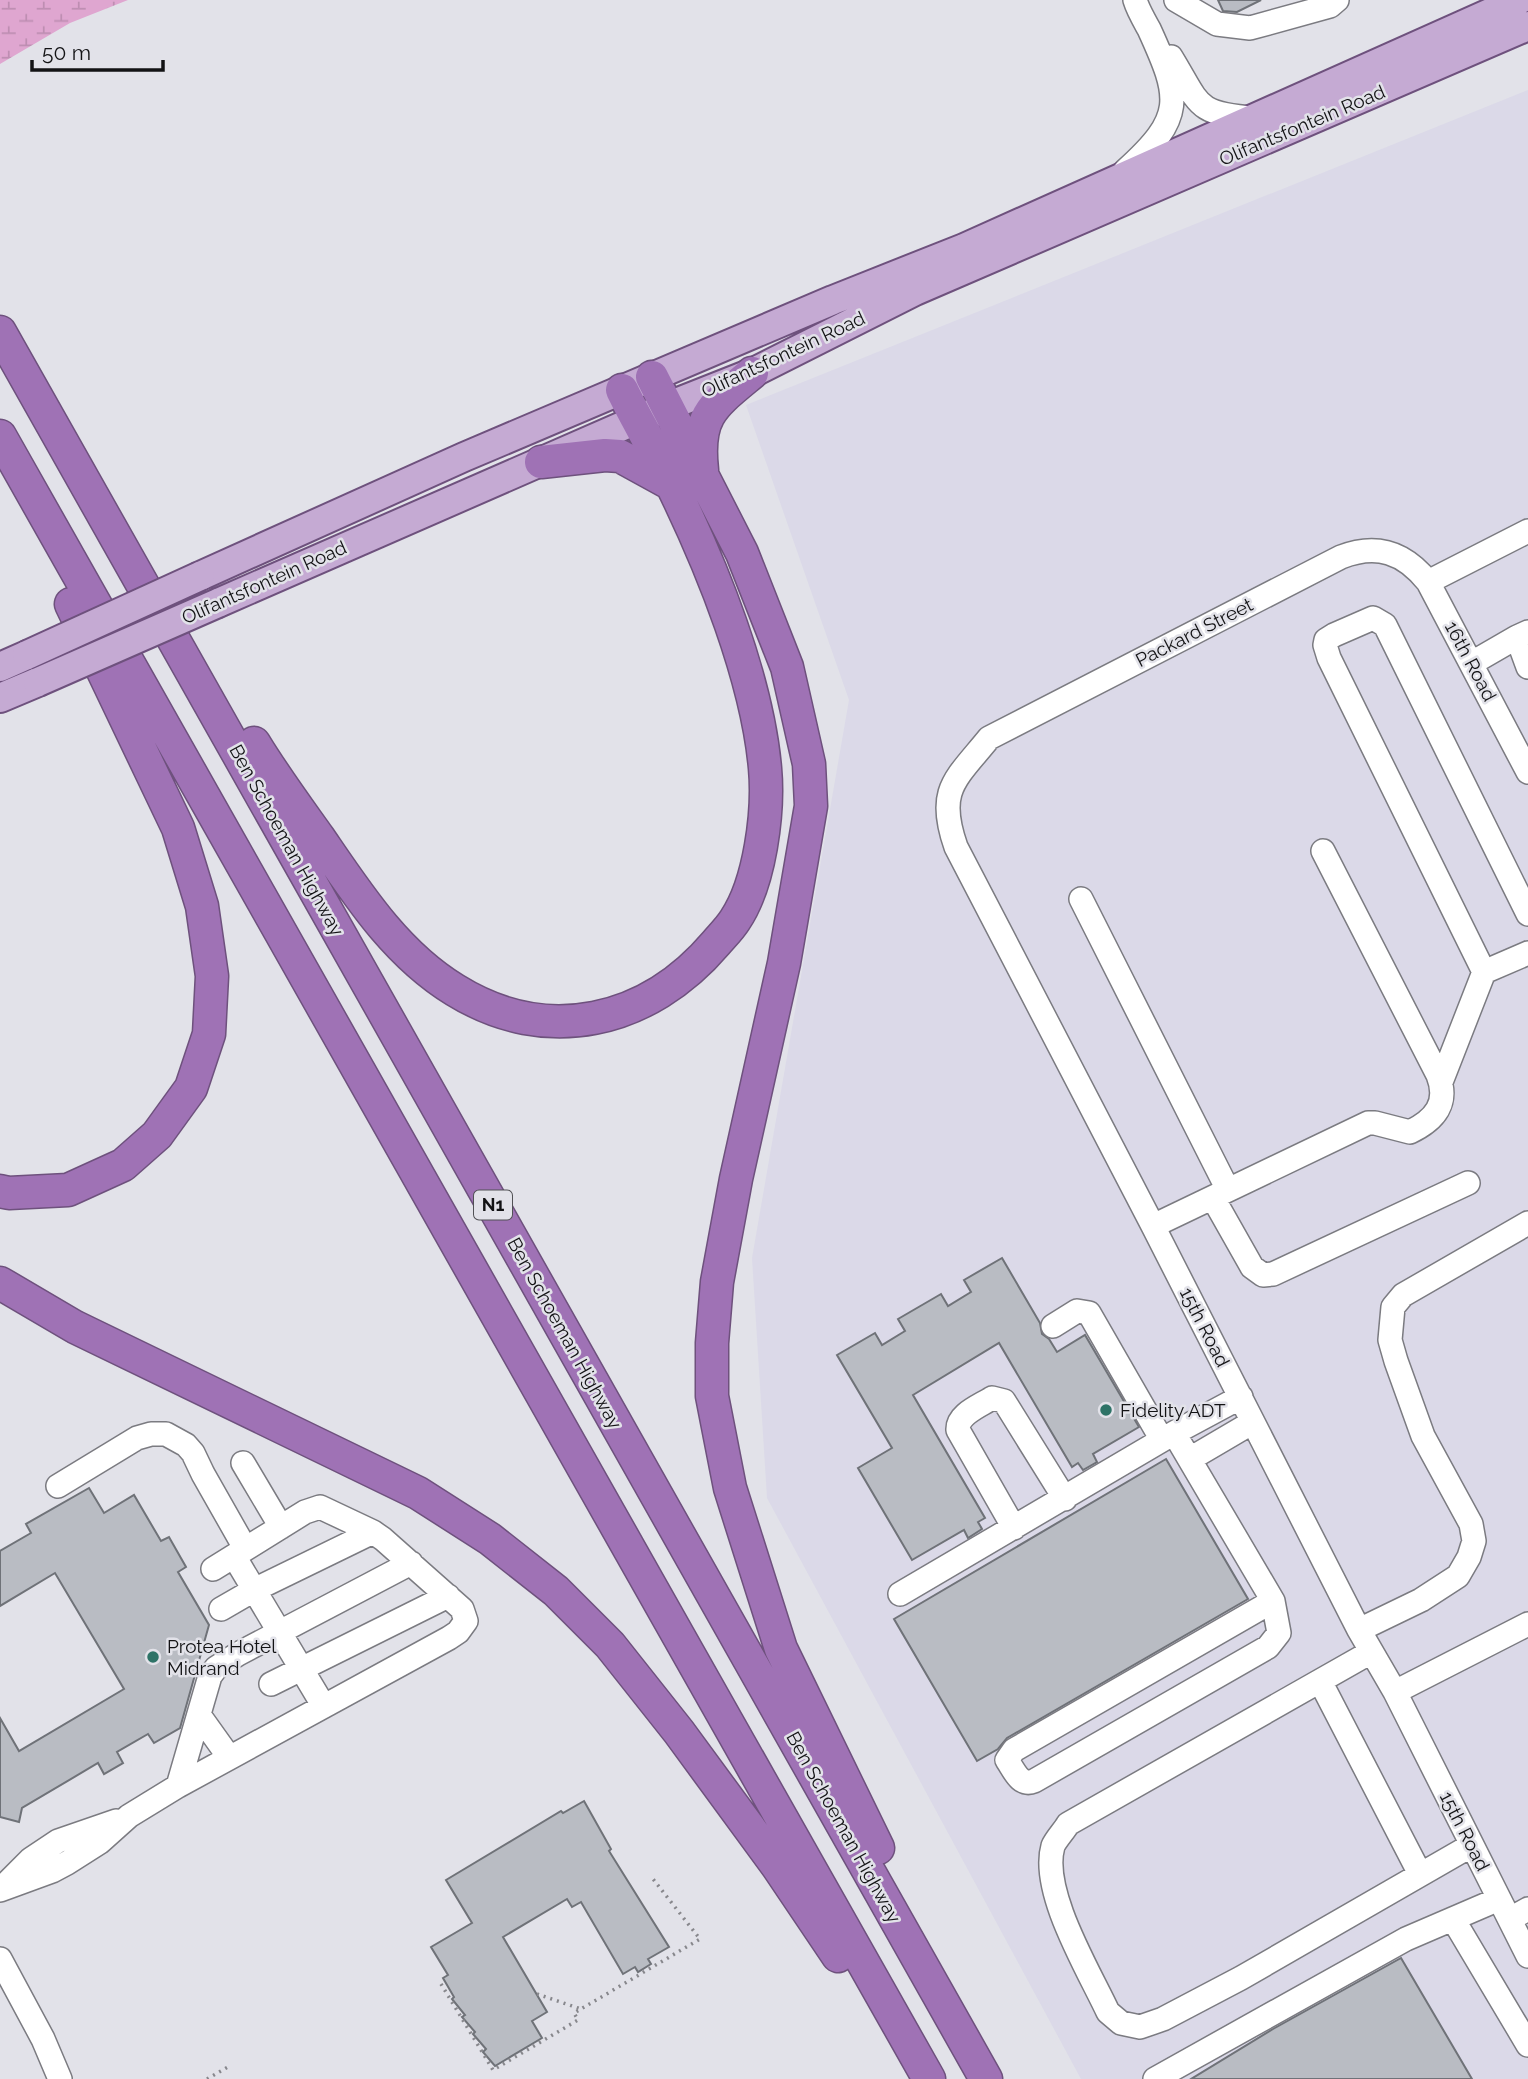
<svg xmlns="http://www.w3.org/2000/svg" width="1528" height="2079" viewBox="0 0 1528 2079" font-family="Raleway,sans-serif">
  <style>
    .built { fill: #dbd9e8 }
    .wetland { fill: url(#wetland-marsh) }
    .building { fill: #b9bcc3; stroke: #6f7278; stroke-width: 2 }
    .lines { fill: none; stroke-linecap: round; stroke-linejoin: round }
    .minor-casing { stroke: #7b7b81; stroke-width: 26 }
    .major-casing { stroke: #6e517d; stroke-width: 32 }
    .highway-casing { stroke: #6e517d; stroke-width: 35 }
    .path { stroke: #87878c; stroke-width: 3.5; stroke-dasharray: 2 5; stroke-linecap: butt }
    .minor { stroke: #fff; stroke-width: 23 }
    .major { stroke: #c5aad3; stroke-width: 28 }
    .highway { stroke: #9f72b5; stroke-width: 32 }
    .major-bridge-casing { stroke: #6e517d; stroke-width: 32; stroke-linecap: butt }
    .major-bridge { stroke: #c5aad3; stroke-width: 28 }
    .poi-dot { fill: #2e7367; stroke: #e2e2e9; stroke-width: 2.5 }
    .labels { text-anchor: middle; stroke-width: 5; stroke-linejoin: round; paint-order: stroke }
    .shield { fill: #e2e2e9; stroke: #515155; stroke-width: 2 }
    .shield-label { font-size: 18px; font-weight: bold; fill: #131315 }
    .street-label { font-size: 19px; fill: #131315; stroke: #e2e2e9 }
    .poi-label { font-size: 19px; fill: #131315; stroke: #e2e2e9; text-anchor: start }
  </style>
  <defs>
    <pattern id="wetland-marsh" width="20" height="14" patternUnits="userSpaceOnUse" patternTransform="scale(1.75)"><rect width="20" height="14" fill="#dfa6d0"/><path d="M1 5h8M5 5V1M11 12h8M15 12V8" fill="none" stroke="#be8eb2"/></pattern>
  </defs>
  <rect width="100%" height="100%" fill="#e2e2e9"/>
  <path class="built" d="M1528,90V2079H1081L767,1498L752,1258L849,700L746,405Z"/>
  <path class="wetland" d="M0,0H128L70,23L0,64Z"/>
  <path class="building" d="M1218,0H1261L1237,12L1223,11Z
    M1002,1258L1040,1323L1042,1334L1049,1339L1057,1352L1085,1335L1139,1427L1093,1454L1097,1462L1083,1470L1078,1463L1072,1467L999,1343L913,1395L985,1518L978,1522L982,1529L968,1538L964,1530L912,1560L858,1468L892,1448L837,1355L875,1333L882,1345L905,1331L898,1319L941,1294L948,1306L971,1292L964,1280Z
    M1166,1459L1248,1599L1007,1738L998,1749L977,1761L894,1619Z
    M89,1488L104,1513L134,1495L161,1541L169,1537L186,1567L178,1572L209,1625L180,1728L154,1743L148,1734L117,1752L123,1763L104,1774L98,1763L22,1808L19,1822L0,1817V1718L19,1751L124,1689L55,1573L0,1606V1551L31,1533L26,1524Z
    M584,1801L611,1849L609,1851L669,1947L648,1959L651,1964L638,1972L635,1967L623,1974L581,1902L572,1907L567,1899L503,1937L547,2012L532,2021L542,2038L495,2066L483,2052L486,2049L473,2034L475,2032L462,2017L465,2015L452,1999L454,1997L443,1978L448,1975L431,1947L472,1923L446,1880L561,1811L563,1813Z
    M1401,1958L1472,2079H1191L1273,2029Z"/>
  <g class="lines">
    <defs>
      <path id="minor" d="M1176,0L1217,24L1250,28L1330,6L1337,0
        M1171,57C1200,104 1194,114 1254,118
        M1125,171C1185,117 1181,99 1149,29C1144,20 1138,10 1135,0
        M1428,582L1528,531
        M1528,632L1517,637L1528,667
        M1472,663L1517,637
        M1528,772L1428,582C1404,552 1377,543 1341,557L989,738C955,780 936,790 956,847L1153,1226L1359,1630L1395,1692L1528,1956
        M1081,899L1228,1190
        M1484,972L1528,953
        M1441,1082L1484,972L1329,658L1325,645L1326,640L1334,635L1373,618L1385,625L1528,914
        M1213,1198L1252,1267L1263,1275L1273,1274L1468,1183
        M1153,1226L1368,1123H1375L1410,1132C1435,1120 1449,1103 1438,1075L1323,851
        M1053,1326L1077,1311L1089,1313L1162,1440
        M1174,1433L1273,1601L1279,1633L1268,1647L1034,1781C1020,1787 1014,1770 1007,1760L1014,1750L1273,1601
        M1190,1459L1253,1422
        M243,1463L281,1527
        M58,1486L137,1438L151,1434H166L186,1445L193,1453L203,1474L245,1548
        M1014,1528L958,1430C957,1414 980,1406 992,1398L1004,1401L1065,1499
        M234,1556L323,1705
        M900,1594L1174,1433L1241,1397
        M221,1609L254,1590L373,1532
        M1359,1630L1421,1600L1458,1576L1469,1557L1474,1541L1471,1524L1423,1436L1396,1361L1390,1340L1393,1307L1403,1295L1528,1223
        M1371,1652L1068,1824C1064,1831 1056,1839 1053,1846C1040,1891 1089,1971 1108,2012L1121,2023L1140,2027L1163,2019L1241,1978L1472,1845
        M1320,1681L1420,1874
        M271,1684L448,1596
        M1395,1692L1528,1624
        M199,1715L229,1757
        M178,1786L210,1676L216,1668L238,1654L411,1563
        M5,1885L31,1859L58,1841L116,1821
        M0,1890L52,1871L67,1863L100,1842L129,1816L178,1786L449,1638L458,1632L466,1621L462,1609L383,1539L373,1532L320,1507L305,1512L213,1569
        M1453,1919L1528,2045
        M1510,1919L1528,1909
        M0,1959L43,2039L60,2079
        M1155,2079L1406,1939L1499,1899"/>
      <path id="major" d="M200,576L464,457L833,300L964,248L1519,0
        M218,603L666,407L752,373L915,291L1528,26
        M0,667L27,655
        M0,698L38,682"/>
      <path id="highway" d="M0,332L986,2079
        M652,377L742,553L787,667L809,764L811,806L784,963L736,1179L717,1282L712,1343V1396L730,1488L781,1649L878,1848
        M0,436L929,2079
        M541,462L605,455L620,456L671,484
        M702,470C696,416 712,406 752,373
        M254,743C274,776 297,807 319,838C358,895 396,954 455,990C547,1047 648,1023 716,943C722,936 730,928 735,920C760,883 769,812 765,768C757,678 712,567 673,487C657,454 638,423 622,390
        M0,1191L9,1193L68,1190L123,1165L157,1135L191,1088L209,1034L212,976L202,906L178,828L71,604
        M0,1283L75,1327L418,1493L490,1539L556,1591L610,1645L679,1732L778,1867L838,1956"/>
    </defs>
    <use href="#minor" class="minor-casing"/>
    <use href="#major" class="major-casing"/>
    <use href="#highway" class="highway-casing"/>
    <path class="path" d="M441,1984L493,2070L578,2020L574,2013L581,2009L700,1939L653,1879
      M537,1994L581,2009
      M207,2079L228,2067"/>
    <use href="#minor" class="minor"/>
    <use href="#major" class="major"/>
    <use href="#highway" class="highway"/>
    <defs>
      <path id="major-bridge" d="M27,655L200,576
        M38,682L218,603"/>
    </defs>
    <use href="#major-bridge" class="major-bridge-casing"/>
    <use href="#major-bridge" class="major-bridge"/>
  </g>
  <g class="poi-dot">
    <circle cx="1106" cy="1410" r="7"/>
    <circle cx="153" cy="1657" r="7"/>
  </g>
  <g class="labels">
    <rect class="shield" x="474" y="1190.5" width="38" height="29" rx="5"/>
    <g class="shield-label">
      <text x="493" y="1211">N1</text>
    </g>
    <g class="street-label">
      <text transform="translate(1302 125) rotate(-23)" y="7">Olifantsfontein Road</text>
      <text transform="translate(783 354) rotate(-25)" y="7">Olifantsfontein Road</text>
      <text transform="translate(264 582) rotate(-24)" y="7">Olifantsfontein Road</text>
      <text transform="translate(1194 632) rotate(-27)" y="7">Packard Street</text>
      <text transform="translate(1471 661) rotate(62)" y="7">16th Road</text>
      <text transform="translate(287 840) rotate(61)" y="7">Ben Schoeman Highway</text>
      <text transform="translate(1205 1327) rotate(63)" y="7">15th Road</text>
      <text transform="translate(565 1333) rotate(61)" y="7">Ben Schoeman Highway</text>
      <text transform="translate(844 1827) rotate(61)" y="7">Ben Schoeman Highway</text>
      <text transform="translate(1465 1831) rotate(63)" y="7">15th Road</text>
    </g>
    <g class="poi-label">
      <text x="1120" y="1417">Fidelity ADT</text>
      <text x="167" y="1653">Protea Hotel<tspan x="167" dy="22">Midrand</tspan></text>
    </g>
  </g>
  <path d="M32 60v10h131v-10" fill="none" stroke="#131315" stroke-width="3.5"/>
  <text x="42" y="60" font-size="21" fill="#131315" stroke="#e2e2e9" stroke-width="5" paint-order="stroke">50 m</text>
</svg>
